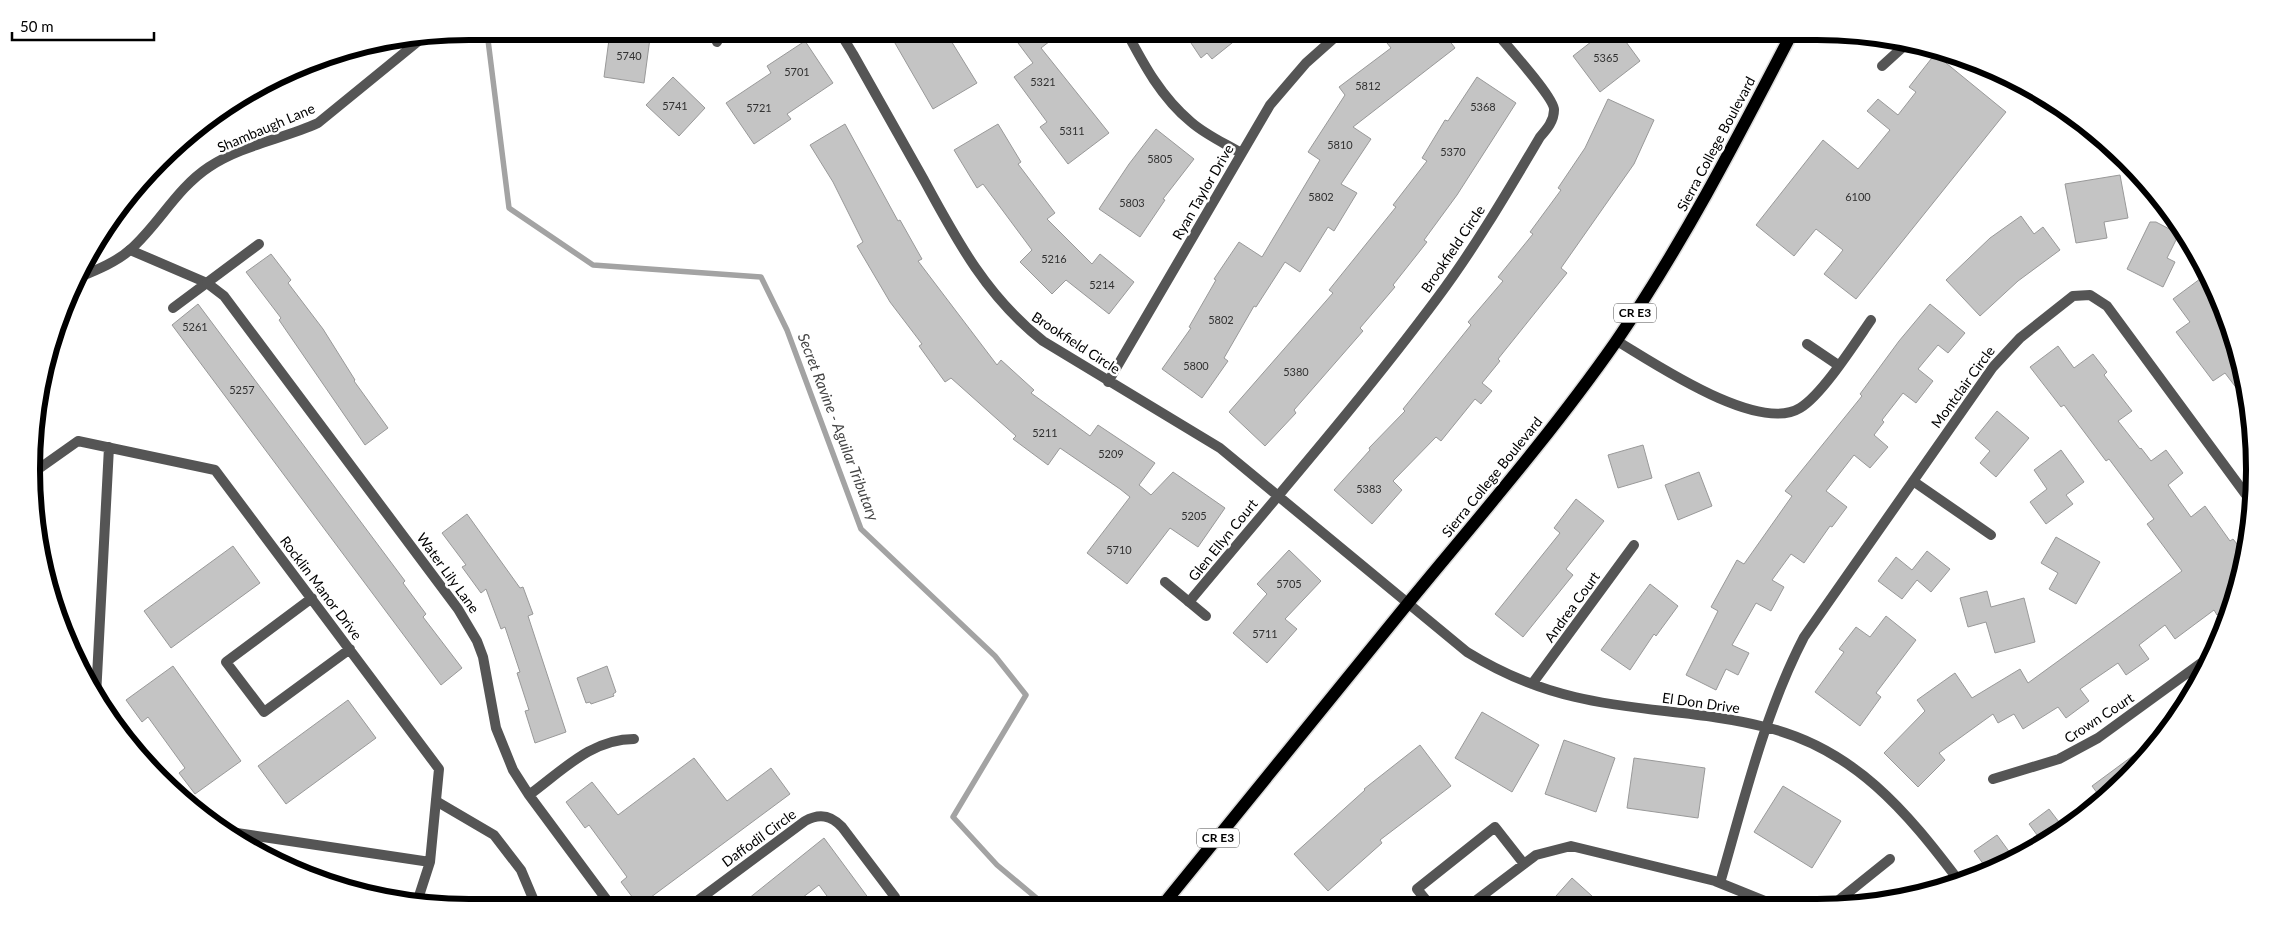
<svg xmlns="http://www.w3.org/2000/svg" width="2286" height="939" viewBox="0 0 2286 939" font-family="Lato,sans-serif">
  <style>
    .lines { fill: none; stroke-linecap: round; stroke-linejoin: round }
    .stream { stroke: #a3a3a3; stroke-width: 5.5 }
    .building { fill: #c4c4c4; stroke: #999 }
    .primary-casing { stroke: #dbdbdb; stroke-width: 15 }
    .service { stroke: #555; stroke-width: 10 }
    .minor { stroke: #555; stroke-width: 10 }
    .primary { stroke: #000; stroke-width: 12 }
    .labels { text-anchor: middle; stroke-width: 5; stroke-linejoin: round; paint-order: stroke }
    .number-label { font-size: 11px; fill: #313131 }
    .shield { fill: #fff; stroke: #4c4c4c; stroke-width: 1 }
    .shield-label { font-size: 12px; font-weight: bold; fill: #000 }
    .street-label { font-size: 14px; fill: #000; stroke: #fff }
    .water-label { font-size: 15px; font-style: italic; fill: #444; stroke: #fff }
    .rim { fill: none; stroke: #000; stroke-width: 6 }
  </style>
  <rect width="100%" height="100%" fill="#fff"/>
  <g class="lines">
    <path class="stream" d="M488,40L509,208L593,265L761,277L787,330L861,529L995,656L1026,695L953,817L997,865L1046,906"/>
  </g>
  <path class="building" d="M888,31H945L977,83L933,109Z
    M1009,31H1063L1041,48L1109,133L1068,164L1040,127L1047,122L1014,77L1033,63Z
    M1183,31H1247L1212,59L1207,53L1201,58Z
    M1402,31H1442L1455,48L1353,127L1371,139L1341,184L1357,193L1334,231L1328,227L1300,272L1285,262L1256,307L1254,306L1224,358L1228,361L1202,398L1162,369L1191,328L1189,327L1216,280L1214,279L1239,242L1262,257L1320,160L1308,152L1345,95L1339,87L1391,48L1387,43Z
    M1605,31H1618L1640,61L1600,92L1573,56Z
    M610,32L650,38L644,83L604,77Z
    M805,41L833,83L787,114L791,119L754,144L726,103L771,73L767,66Z
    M1935,54L2006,112L1856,299L1824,274L1843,250L1816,229L1794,256L1756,225L1823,140L1858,169L1890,130L1867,111L1878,99L1898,115L1916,92L1909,87Z
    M673,77L705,108L679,136L646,105Z
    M1477,77L1516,103L1457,195L1424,240L1427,242L1393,285L1395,287L1360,328L1363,331L1294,410L1296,413L1265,446L1229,412L1333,293L1329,290L1396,207L1393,205L1427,161L1422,158L1445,120L1448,121Z
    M1608,99L1654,120L1634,164L1561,268L1567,273L1498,359L1500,361L1482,383L1492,391L1481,404L1475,399L1441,441L1436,437L1393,481L1402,490L1372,524L1334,490L1370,450L1369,448L1405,411L1403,409L1471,325L1468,322L1503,281L1498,277L1533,234L1530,232L1561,190L1558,188L1585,148Z
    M845,124L898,221L900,220L922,259L918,261L997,365L1001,360L1034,390L1031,393L1090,436L1098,425L1155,463L1139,485L1151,495L1173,472L1225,508L1198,547L1170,528L1127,584L1087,553L1130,497L1120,489L1060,448L1048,465L1013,439L1016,436L951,378L945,382L919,346L922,344L890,302L857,246L863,242L833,182L810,145Z
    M998,124L1021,162L1018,164L1055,213L1047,219L1092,264L1100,254L1134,282L1109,314L1066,280L1052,294L1020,262L1032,250L983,184L977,188L954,150Z
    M1156,129L1194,159L1163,199L1165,200L1140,237L1099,209L1129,164Z
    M2120,175L2128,218L2104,222L2107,238L2076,243L2065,184Z
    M2021,216L2034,234L2043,227L2060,250L2018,281L1980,316L1946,280L1990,238Z
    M2150,222H2156L2179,234L2167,258L2175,262L2163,287L2127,269Z
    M271,254L291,280L288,283L323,329L355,380L354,381L388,428L365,445L279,320L281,318L246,272Z
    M2204,276L2215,291L2240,356L2247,402L2225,373L2213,381L2176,332L2190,322L2173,299Z
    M198,304L405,581L403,583L426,614L423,617L462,668L441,685L172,325Z
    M1930,304L1965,333L1948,353L1938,345L1918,369L1933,381L1916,403L1903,393L1882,420L1884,422L1874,435L1888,447L1870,468L1854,455L1826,491L1847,507L1832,527L1830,526L1804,563L1791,554L1772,580L1784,587L1771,611L1756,603L1732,645L1749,653L1738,675L1726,669L1716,690L1686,675L1718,611L1711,607L1737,560L1744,564L1792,496L1785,491L1862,396L1860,394L1899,341Z
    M2058,346L2074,368L2093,354L2107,372L2104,375L2132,411L2118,421L2140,449L2141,448L2151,461L2166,450L2183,473L2168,485L2191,517L2205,506L2230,541L2233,539L2245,554L2233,602L2217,615L2214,610L2175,639L2165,625L2139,645L2149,659L2126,675L2118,663L2080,689L2089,701L2066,718L2058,707L2023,729L2014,714L1998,723L1993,714L1939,753L1945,760L1918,787L1884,753L1925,711L1917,700L1955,673L1972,698L2020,669L2028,683L2182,571L2147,524L2154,519L2109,459L2106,461L2064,405L2061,407L2030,367Z
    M1997,411L2029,438L1996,477L1980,463L1990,451L1975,438Z
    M1643,445L1652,478L1618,488L1608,455Z
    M2061,450L2084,482L2066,495L2073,504L2046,524L2030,502L2047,489L2034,470Z
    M1699,472L1712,506L1678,520L1665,485Z
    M1576,499L1604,521L1566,569L1573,575L1523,637L1495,614L1560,533L1554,528Z
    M467,514L520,588L523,587L533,614L528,616L566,732L535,743L525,711L529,710L517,673L520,672L505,627L501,629L486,589L481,593L462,567L466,565L442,533Z
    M2056,537L2100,562L2076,604L2049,589L2058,573L2041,563Z
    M233,546L260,583L171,648L144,611Z
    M1289,550L1321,581L1285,619L1297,629L1267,663L1233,633L1267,594L1257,584Z
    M1927,551L1950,569L1931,592L1917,580L1902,599L1878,581L1896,557L1912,570Z
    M1650,584L1678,606L1656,636L1654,634L1630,670L1601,650Z
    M1987,591L1991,607L2024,598L2035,642L1995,653L1986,622L1968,627L1960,598Z
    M1886,616L1916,640L1876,693L1881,697L1860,726L1815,692L1844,652L1839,649L1856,627L1870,637Z
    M173,666L241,761L195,794L179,773L185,768L148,717L142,722L126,700Z
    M607,666L616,692L613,694L614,696L591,704L590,702L586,703L577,678Z
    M348,700L376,738L286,804L258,766Z
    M1482,712L1539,745L1512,792L1455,758Z
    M1564,740L1615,758L1596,812L1545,794Z
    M1420,745L1451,786L1380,840L1382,843L1328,891L1294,854L1365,790L1364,789Z
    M2138,752L2142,757L2103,801L2092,786Z
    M694,758L727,801L771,768L790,794L639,906L621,882L627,877L589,825L585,828L566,802L592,782L618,815Z
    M1634,758L1705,768L1698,818L1627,808Z
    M1783,786L1841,821L1812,868L1754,832Z
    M2049,809L2062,826L2040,839L2029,824Z
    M1997,835L2013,857L1989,872L1974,851Z
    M824,838L875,907H835L819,885L790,907H738Z
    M1572,878L1602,905H1548Z"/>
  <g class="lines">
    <defs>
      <path id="primary" d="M1162,906C1245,805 1326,703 1409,602C1479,517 1552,433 1615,343C1683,244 1738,137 1793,31"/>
    </defs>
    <use href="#primary" class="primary-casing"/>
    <path class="service" d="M1882,66L1904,46
      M130,250L207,283
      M173,308L259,244
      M1617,341C1654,363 1758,434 1800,408C1822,395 1855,343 1871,320
      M1807,344L1838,365
      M1165,582L1206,616
      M436,801L494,835L521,870L537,908"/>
    <path class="minor" d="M839,31L853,54C877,96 900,138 924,180C957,241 987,297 1043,341L1220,448L1467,652C1501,673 1536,688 1575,697C1637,712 1703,711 1765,727C1854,748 1907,812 1959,881
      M1126,31C1144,65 1161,97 1191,122C1206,135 1224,143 1241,153
      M717,42L722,31
      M77,278C94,271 117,262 131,249C159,224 177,188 209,167C242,145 283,139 318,123L421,39
      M207,283L224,296L458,609L477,641L483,657L496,728L513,770L529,795L612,907
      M1108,382L1270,105L1306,63L1342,31
      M37,470L78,441L215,470L439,769L430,862L418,899
      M1913,481L1991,535
      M312,598L226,662L264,712L350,649
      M1189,602C1273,501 1360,402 1438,297C1476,246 1508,191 1540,137C1547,129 1554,121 1554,110C1555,98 1505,44 1495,31
      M1532,684L1634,545
      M96,696L109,447
      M1993,779L2059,759L2098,738L2208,658
      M529,795C562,771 591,739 634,739
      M230,832L430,862
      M1720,883C1744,801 1764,714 1804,637L1993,367L2020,338L2073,296L2090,295L2107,306L2252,503
      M1834,904L1890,859
      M1430,905L1417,889L1495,827L1524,864
      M1470,905L1536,855L1571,846L1715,881L1772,904
      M689,907L805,821C819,813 831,815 842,827L895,897L899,907"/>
    <use href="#primary" class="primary"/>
  </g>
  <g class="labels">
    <g class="number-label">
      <text x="629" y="60">5740</text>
      <text x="1606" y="62">5365</text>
      <text x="797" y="76">5701</text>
      <text x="1043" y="86">5321</text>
      <text x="1368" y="90">5812</text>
      <text x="675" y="110">5741</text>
      <text x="1483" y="111">5368</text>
      <text x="759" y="112">5721</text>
      <text x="1072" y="135">5311</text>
      <text x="1340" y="149">5810</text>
      <text x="1453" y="156">5370</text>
      <text x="1160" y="163">5805</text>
      <text x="1321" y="201">5802</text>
      <text x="1858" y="201">6100</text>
      <text x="1132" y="207">5803</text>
      <text x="1054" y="263">5216</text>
      <text x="1102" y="289">5214</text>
      <text x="1221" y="324">5802</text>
      <text x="195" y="331">5261</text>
      <text x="1196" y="370">5800</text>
      <text x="1296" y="376">5380</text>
      <text x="242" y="394">5257</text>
      <text x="1045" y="437">5211</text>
      <text x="1111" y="458">5209</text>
      <text x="1369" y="493">5383</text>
      <text x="1194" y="520">5205</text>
      <text x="1119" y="554">5710</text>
      <text x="1289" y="588">5705</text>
      <text x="1265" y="638">5711</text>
    </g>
    <g class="shield">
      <rect x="1614" y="303.5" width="42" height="19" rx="4"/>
      <rect x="1197" y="828.5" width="42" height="19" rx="4"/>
    </g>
    <g class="shield-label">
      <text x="1635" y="317">CR E3</text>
      <text x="1218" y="842">CR E3</text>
    </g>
    <g class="street-label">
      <text transform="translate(266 128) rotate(-23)" y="5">Shambaugh Lane</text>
      <text transform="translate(1716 144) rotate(-62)" y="5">Sierra College Boulevard</text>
      <text transform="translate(1203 192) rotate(-60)" y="5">Ryan Taylor Drive</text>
      <text transform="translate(1453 249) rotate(-56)" y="5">Brookfield Circle</text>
      <text transform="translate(1076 343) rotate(33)" y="5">Brookfield Circle</text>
      <text transform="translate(1963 387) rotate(-54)" y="5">Montclair Circle</text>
      <text transform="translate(1492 477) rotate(-51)" y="5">Sierra College Boulevard</text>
      <text transform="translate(1223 540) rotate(-51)" y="5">Glen Ellyn Court</text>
      <text transform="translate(448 573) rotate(54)" y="5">Water Lily Lane</text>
      <text transform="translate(321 588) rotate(53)" y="5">Rocklin Manor Drive</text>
      <text transform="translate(1572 607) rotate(-54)" y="5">Andrea Court</text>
      <text transform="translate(1701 703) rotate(8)" y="5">El Don Drive</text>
      <text transform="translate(2099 718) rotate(-33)" y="5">Crown Court</text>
      <text transform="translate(759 838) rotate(-36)" y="5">Daffodil Circle</text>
    </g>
    <g class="water-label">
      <text transform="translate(838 427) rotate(69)" y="5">Secret Ravine - Aguilar Tributary</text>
    </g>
  </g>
  <path d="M0 0H2286V939H0ZM469 40H1817A429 429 0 0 1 2246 469V470A429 429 0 0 1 1817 899H469A429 429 0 0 1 40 470V469A429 429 0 0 1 469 40Z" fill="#fff" fill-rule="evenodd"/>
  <path class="rim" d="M469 40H1817A429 429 0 0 1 2246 469V470A429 429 0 0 1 1817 899H469A429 429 0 0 1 40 470V469A429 429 0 0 1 469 40Z"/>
  <path d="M12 32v8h142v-8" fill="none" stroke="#000000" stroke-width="2.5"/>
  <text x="20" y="32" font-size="15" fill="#000000" stroke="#ffffff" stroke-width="4" paint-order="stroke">50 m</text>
</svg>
